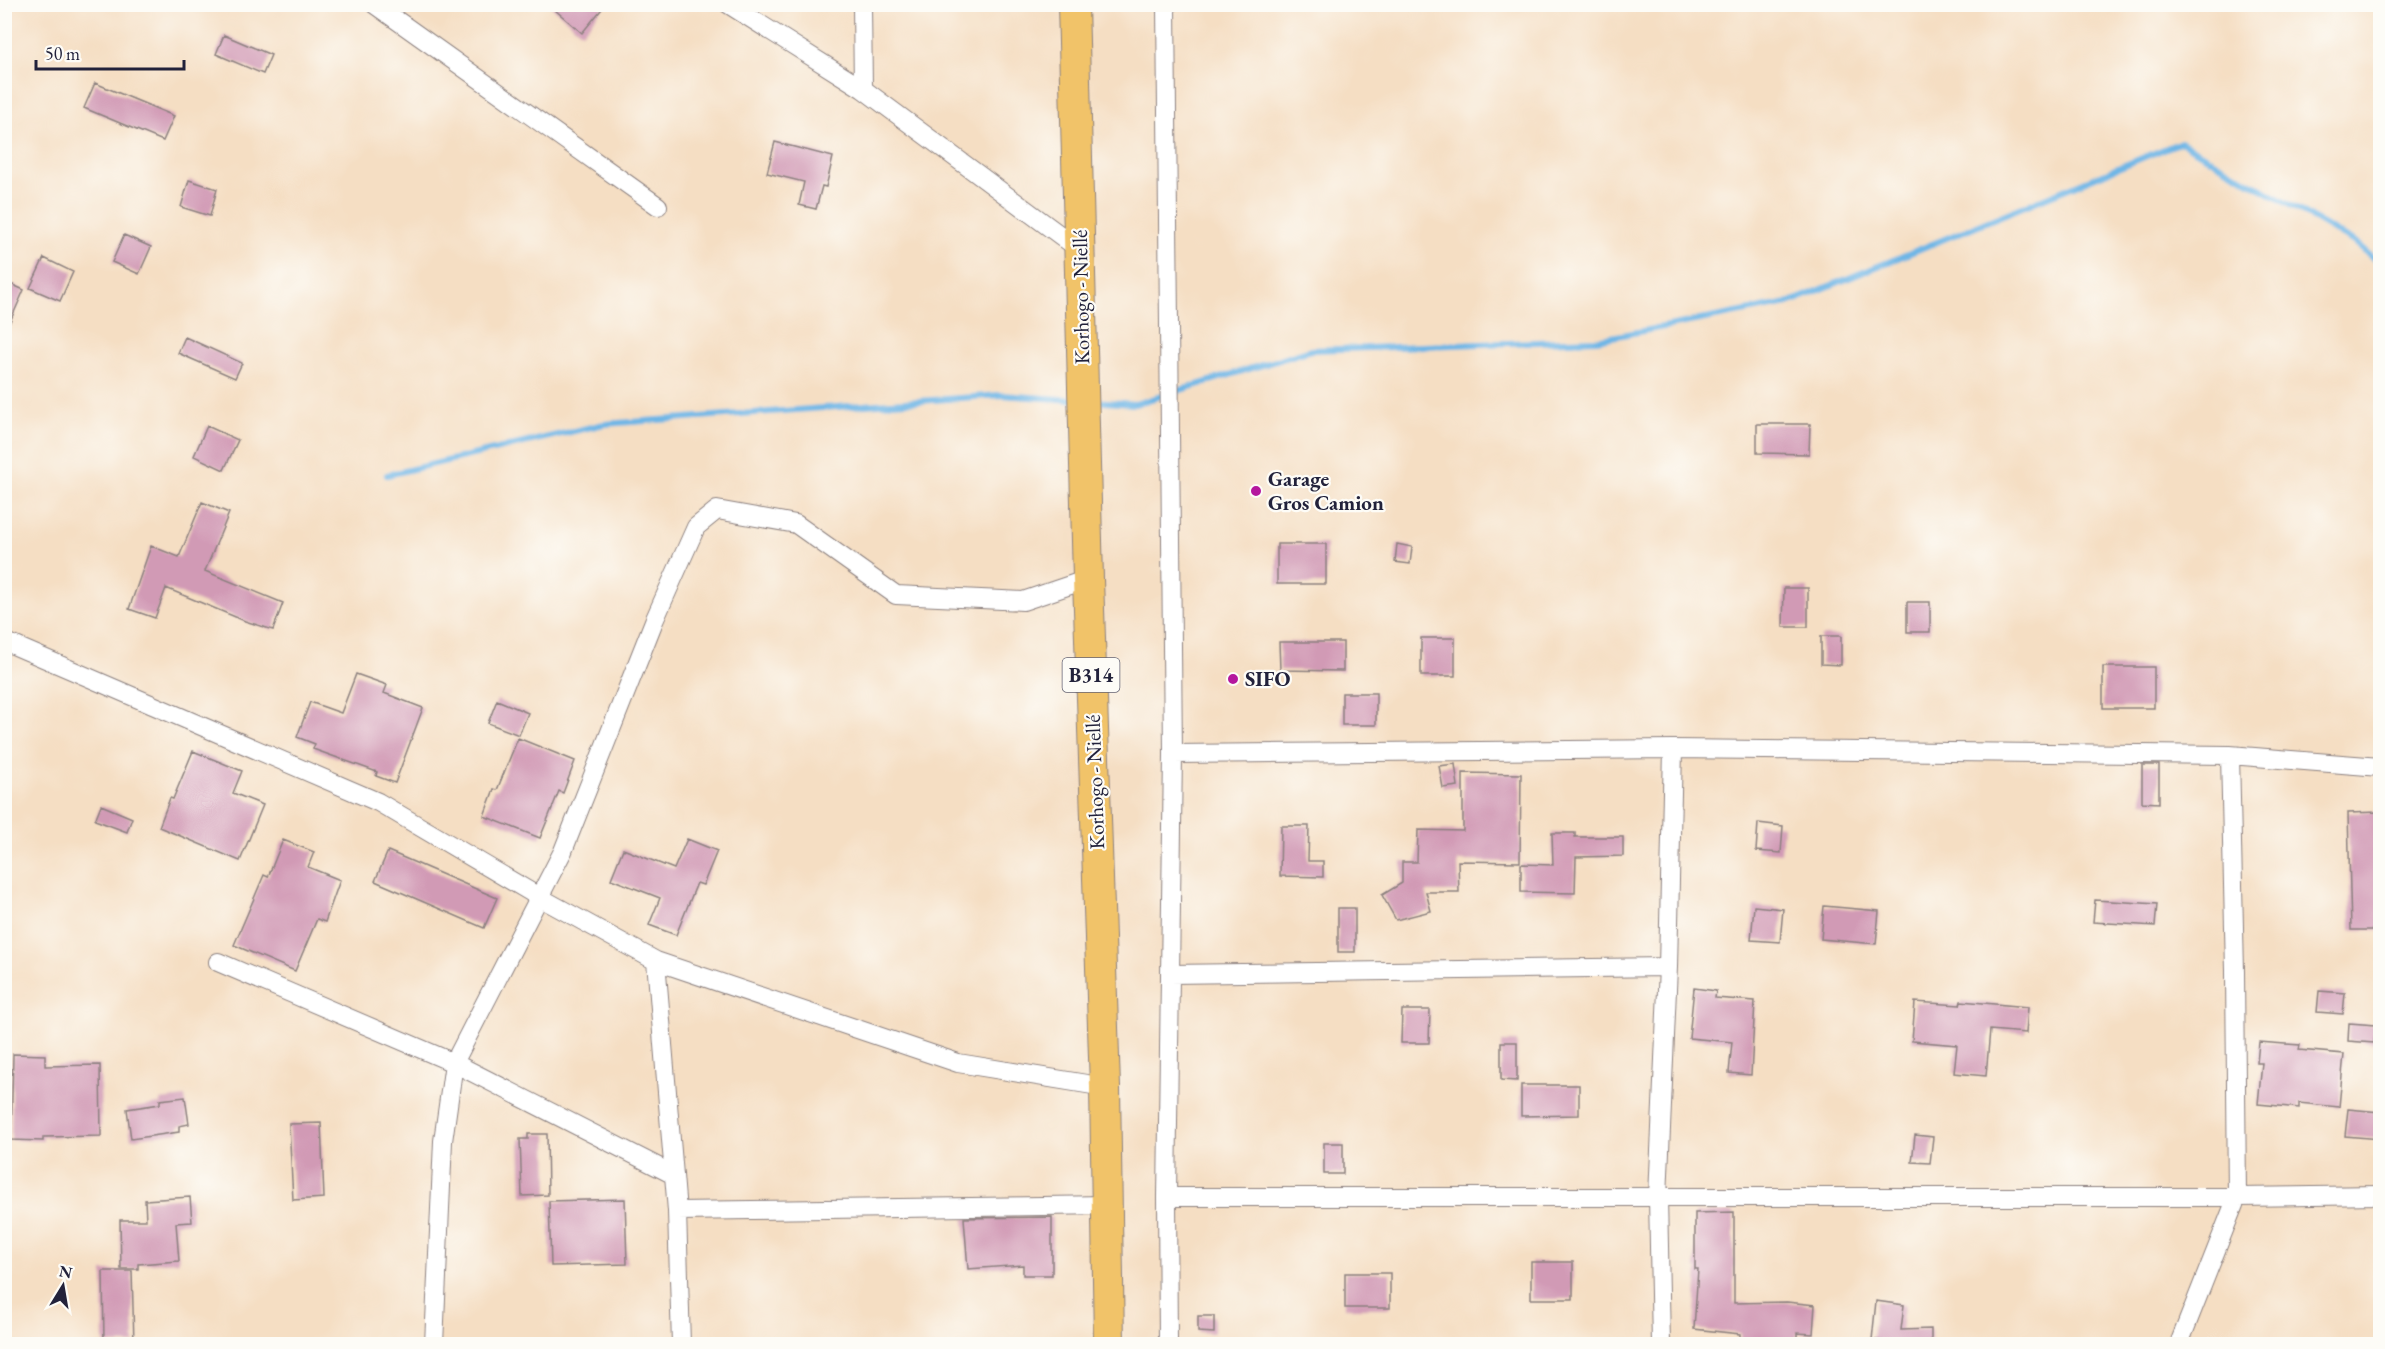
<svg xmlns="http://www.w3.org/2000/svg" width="2385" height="1349" viewBox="0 0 2385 1349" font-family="'EB Garamond',serif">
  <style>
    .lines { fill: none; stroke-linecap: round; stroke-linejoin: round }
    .stream { stroke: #6eb6e6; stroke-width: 6 }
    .building { fill: #d19ab5 }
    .street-casing { stroke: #8c807f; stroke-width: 20 }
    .primary-casing { stroke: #8c807f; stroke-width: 32 }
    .street { stroke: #fff; stroke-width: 18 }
    .primary { stroke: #f1c369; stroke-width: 30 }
    .poi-dot { fill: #b5179e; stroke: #fdfcf7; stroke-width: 2 }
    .labels { text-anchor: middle; stroke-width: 4.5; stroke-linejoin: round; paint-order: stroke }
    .shield { fill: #fdfcf7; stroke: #646373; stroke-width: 1.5 }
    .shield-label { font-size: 20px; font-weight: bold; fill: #22223b }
    .street-label { font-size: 21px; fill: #22223b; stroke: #fdfcf7 }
    .poi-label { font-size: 21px; font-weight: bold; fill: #22223b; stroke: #fdfcf7; text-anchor: start }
  </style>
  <rect width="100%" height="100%" fill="#fdfcf7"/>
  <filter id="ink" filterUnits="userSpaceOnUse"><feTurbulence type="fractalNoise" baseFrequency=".0167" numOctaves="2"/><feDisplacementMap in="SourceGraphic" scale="12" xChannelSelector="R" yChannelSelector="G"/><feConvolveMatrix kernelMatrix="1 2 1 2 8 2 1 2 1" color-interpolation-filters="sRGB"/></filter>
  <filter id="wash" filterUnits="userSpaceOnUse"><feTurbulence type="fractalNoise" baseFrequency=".008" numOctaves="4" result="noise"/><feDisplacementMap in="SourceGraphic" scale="24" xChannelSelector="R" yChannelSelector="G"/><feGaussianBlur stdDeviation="1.35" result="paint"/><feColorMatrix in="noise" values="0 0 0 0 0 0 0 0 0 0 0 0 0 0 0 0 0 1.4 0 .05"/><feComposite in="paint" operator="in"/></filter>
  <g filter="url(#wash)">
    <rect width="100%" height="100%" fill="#f5dec3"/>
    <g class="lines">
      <path class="stream" d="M1091,401L1135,404L1311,350L1596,340L1788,303L2181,142L2357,244L2380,264
        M387,475L604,424L1001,395L1075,400"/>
    </g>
    <g id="blocks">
      <path class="building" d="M548,4H606L582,33Z
        M224,35L271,55L263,74L216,54Z
        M95,83L174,116L163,141L84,108Z
        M775,142L833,157L826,187L822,186L816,209L799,205L804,182L767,173Z
        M189,180L217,189L210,216L181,207Z
        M124,235L151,247L139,274L112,262Z
        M44,258L73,272L60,301L30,288Z
        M4,281L24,290L4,335Z
        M185,337L242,363L235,378L178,353Z
        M1757,424H1810L1809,454L1757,453Z
        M207,426L238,440L224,470L194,456Z
        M202,502L229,513L205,571L283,603L273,630L245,621L166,588L155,618L129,609L151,546L179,557Z
        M1277,544H1326V584H1277Z
        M1397,544L1412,547L1410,564L1395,562Z
        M1784,588H1808V627H1783Z
        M1907,602H1930V632H1907Z
        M1821,636H1841V665L1821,664Z
        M1421,638H1455V676H1421Z
        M1279,642H1343V671L1280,670Z
        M2103,667H2154V708H2103Z
        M356,674L387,685L384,693L423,708L395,783L376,776L377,772L313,749L315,744L297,737L310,702L341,713Z
        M1342,693H1376V725H1342Z
        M497,700L528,713L519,735L488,723Z
        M518,738L575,761L563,793L559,791L540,838L484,816L494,789L497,790Z
        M193,751L242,771L233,793L263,805L240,861L159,827L170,798L173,799Z
        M1455,764L1458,786L1443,788L1439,766Z
        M2142,765H2159V803L2142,802Z
        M1463,773L1521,774L1520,862L1458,861L1459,892H1426L1431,911L1396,920L1382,895L1402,883V862H1417L1418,830L1463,831Z
        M101,805L132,818L127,832L95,820Z
        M2380,812V930H2351L2348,813Z
        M1758,823L1783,826L1781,853L1756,851Z
        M1281,826H1309L1308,861H1323V877L1280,876Z
        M1552,833H1575V837H1623V856L1576,857L1575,893L1521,892V864L1553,865Z
        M687,839L717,851L703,885L697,883L676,935L649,925L660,898L611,879L623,849L674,869Z
        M283,840L314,852L308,867L340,880L325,922L317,919L295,971L234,945L264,875L268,877Z
        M388,851L497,898L484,928L375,881Z
        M2095,900L2157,904L2155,926L2093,922Z
        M1754,906L1783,909L1780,942L1751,940Z
        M1824,906L1879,911L1876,944L1821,939Z
        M1338,908H1355V952H1338Z
        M1694,988L1716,991L1715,998L1755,1001L1751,1075L1729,1073L1732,1042L1689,1038Z
        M2319,991L2345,993L2343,1014L2317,1012Z
        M1961,1001L2028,1007L2026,1033L1990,1030L1986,1076L1954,1073L1957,1045L1912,1041L1915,1002L1960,1005Z
        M1402,1010H1430L1429,1043H1401Z
        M2349,1023L2376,1025L2374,1043L2348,1041Z
        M1501,1042H1517V1081L1501,1080Z
        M2259,1042L2300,1045L2299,1050L2344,1054L2339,1107L2299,1103V1108L2258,1104L2262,1063H2257Z
        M13,1054L45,1055V1066L100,1065L101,1136L43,1137V1141L11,1140Z
        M1521,1085H1579V1115L1521,1116Z
        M185,1097L189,1124L179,1126V1132L131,1139L127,1109L160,1104V1100Z
        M2348,1109L2380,1112V1139L2345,1136Z
        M321,1123L324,1198L293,1200L289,1124Z
        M528,1134H547L548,1195L522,1196L520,1139H528Z
        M1915,1135L1933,1137L1930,1163L1912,1162Z
        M1324,1143H1343V1174H1324Z
        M190,1197L192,1222L176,1223L179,1261L138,1264V1269H121L120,1220H146L145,1200Z
        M625,1199L627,1264L551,1266L549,1201Z
        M1734,1212V1303L1787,1302L1815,1305L1813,1334L1797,1333V1344H1740V1334L1694,1329L1698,1269H1695V1213Z
        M1052,1217V1275H1023V1265L968,1269L964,1218Z
        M1531,1262H1573V1299H1531Z
        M103,1271H132L134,1344H104Z
        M1345,1273H1390V1308H1345Z
        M1876,1301L1904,1305L1901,1330L1931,1329V1344L1872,1340Z
        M1198,1316H1214V1333L1198,1332Z"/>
    </g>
  </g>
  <g filter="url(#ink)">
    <use href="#blocks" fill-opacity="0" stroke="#8c807f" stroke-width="1.5"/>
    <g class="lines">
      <defs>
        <path id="street" d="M374,4L658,206
          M728,4L863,89L1080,250
          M862,4L863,89
          M1166,4L1173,754L1167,1197L1168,1344
          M4,641L378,802L539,897L656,961L958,1063L1105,1087
          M1173,754L1673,749L2230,755L2380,767
          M656,961L677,1211L681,1344
          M218,962L454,1063L674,1175
          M1170,974L1668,967
          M1167,1197H2237L2380,1195
          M677,1211L1108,1205
          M434,1344L443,1141L454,1063L563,851L654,621L696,527L717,510L796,524L896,595L1023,601L1088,579
          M1661,1344L1658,1197L1668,967L1673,749
          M2179,1344L2237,1197L2235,971L2230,755"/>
        <path id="primary" d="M1073,4L1088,579L1105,1087L1109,1344"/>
      </defs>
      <use href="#street" class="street-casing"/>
      <use href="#primary" class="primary-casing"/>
      <use href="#street" class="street"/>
      <use href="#primary" class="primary"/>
    </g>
  </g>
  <g class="poi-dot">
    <circle cx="1256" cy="491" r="6"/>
    <circle cx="1233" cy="679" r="6"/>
  </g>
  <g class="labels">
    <rect class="shield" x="1062.5" y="658" width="57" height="34" rx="4.5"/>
    <g class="shield-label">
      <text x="1091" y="682">B314</text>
    </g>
    <g class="street-label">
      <text transform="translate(1081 297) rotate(-91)" y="7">Korhogo - Niellé</text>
      <text transform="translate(1095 782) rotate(-92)" y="7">Korhogo - Niellé</text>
    </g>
    <g class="poi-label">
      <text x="1268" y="486">Garage<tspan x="1268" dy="24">Gros Camion</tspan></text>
      <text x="1245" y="686">SIFO</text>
    </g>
  </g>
  <rect width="2385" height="1349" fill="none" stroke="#fdfcf7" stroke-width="24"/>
  <g transform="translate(63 1286) rotate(11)" stroke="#fdfcf7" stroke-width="4.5" paint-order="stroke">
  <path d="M0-4.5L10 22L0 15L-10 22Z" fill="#22223b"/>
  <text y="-9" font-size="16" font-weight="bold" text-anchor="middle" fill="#22223b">N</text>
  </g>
  <path d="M36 60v9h148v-9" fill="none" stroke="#22223b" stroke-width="3"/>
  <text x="45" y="60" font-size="18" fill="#22223b" stroke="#fdfcf7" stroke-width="4.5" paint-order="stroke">50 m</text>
</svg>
